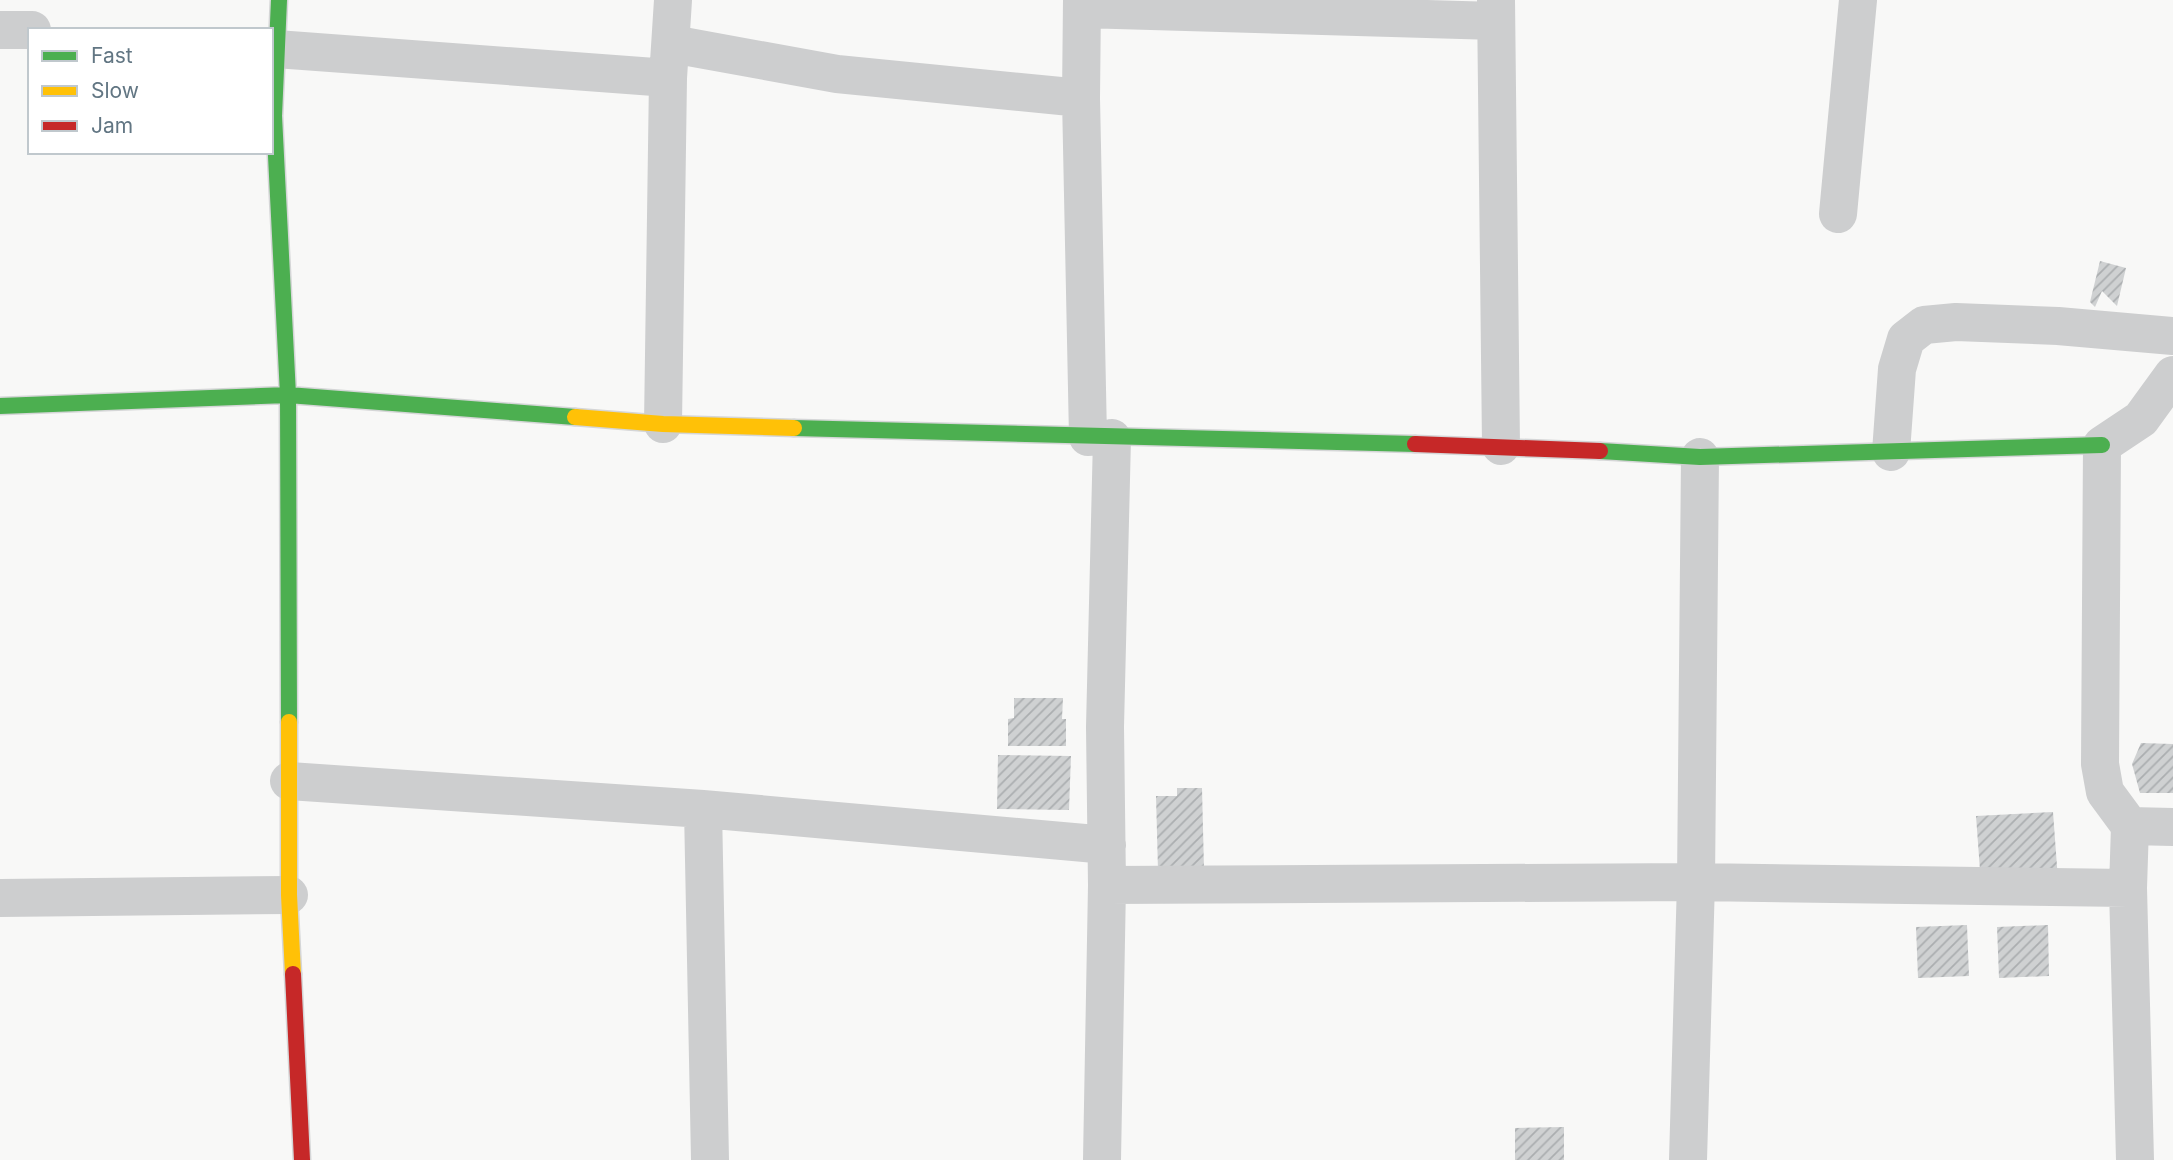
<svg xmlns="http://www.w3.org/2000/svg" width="2173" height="1160" viewBox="0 0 2173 1160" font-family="Inter,sans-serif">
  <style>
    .building { fill: url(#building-hatch) }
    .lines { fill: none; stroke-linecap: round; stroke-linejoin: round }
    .fast-casing { stroke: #d5d6d7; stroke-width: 19 }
    .slow-casing { stroke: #d5d6d7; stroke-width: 19 }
    .jam-casing { stroke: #d5d6d7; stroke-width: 19 }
    .street { stroke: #cdcecf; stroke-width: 38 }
    .fast { stroke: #4caf50; stroke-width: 16 }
    .slow { stroke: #ffc107; stroke-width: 16 }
    .jam { stroke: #c62828; stroke-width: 16 }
  </style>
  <defs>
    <pattern id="building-hatch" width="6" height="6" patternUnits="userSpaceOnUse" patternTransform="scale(1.75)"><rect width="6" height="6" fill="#cfd1d2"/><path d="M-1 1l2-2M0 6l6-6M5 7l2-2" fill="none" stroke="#abaeb0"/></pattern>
  </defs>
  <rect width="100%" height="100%" fill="#f8f8f7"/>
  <path class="building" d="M2100,261L2126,268L2117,306L2102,291L2095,307L2090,302Z
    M1014,698H1063L1062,719H1066V746H1008V719L1014,718Z
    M2141,743L2173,744V793H2140L2132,764Z
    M998,755L1071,756L1069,810L997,809Z
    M1177,788H1202L1204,869L1158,871L1156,796H1177Z
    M2053,812L2058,880L1981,884L1976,816Z
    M1967,925L1969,976L1918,978L1916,927Z
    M2048,925L2049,976L1999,978L1997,927Z
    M1564,1127V1160H1515V1128Z"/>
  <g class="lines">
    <defs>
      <path id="fast" d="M279,0L274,116L288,395L289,722
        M0,406L288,395L575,417
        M794,428L1415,444
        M1600,451L1700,457L2102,445"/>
      <path id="slow" d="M575,417L663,424L794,428
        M289,722V895L293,974"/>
      <path id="jam" d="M1415,444L1600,451
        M293,974L302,1160"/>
    </defs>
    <use href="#fast" class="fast-casing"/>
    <use href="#slow" class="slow-casing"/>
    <use href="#jam" class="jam-casing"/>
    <path class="street" d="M1082,0L1081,98L1088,437
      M1496,0L1501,446
      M1082,9L1496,21
      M0,30H32
      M672,44L837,74L1081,98
      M271,46L276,49L668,78
      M1838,214L1858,0
      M663,424L668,78L673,0
      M1891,452L1897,369L1906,339L1924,325L1956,322L2058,326L2173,336
      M289,781L703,809L1107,845
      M703,809L710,1160
      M2130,826L2105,792L2100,764L2102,445L2141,419L2173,375
      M1107,885L1696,882L2128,888L2130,826L2173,827
      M2128,888L2135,1160
      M0,898L289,895
      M1102,1160L1107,885L1105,727L1112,438
      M1688,1160L1696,882L1700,457"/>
    <use href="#fast" class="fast"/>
    <use href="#slow" class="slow"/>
    <use href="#jam" class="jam"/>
  </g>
  <rect x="28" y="28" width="245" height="126" fill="#ffffff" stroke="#c0c8cd" stroke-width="2"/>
  <rect x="42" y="51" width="35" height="10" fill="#4caf50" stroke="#c0c8cd" stroke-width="2"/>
  <text x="91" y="63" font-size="21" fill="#627683">Fast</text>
  <rect x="42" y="86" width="35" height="10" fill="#ffc107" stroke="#c0c8cd" stroke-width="2"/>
  <text x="91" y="98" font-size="21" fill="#627683">Slow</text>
  <rect x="42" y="121" width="35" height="10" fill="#c62828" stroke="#c0c8cd" stroke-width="2"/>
  <text x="91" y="133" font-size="21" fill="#627683">Jam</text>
</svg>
